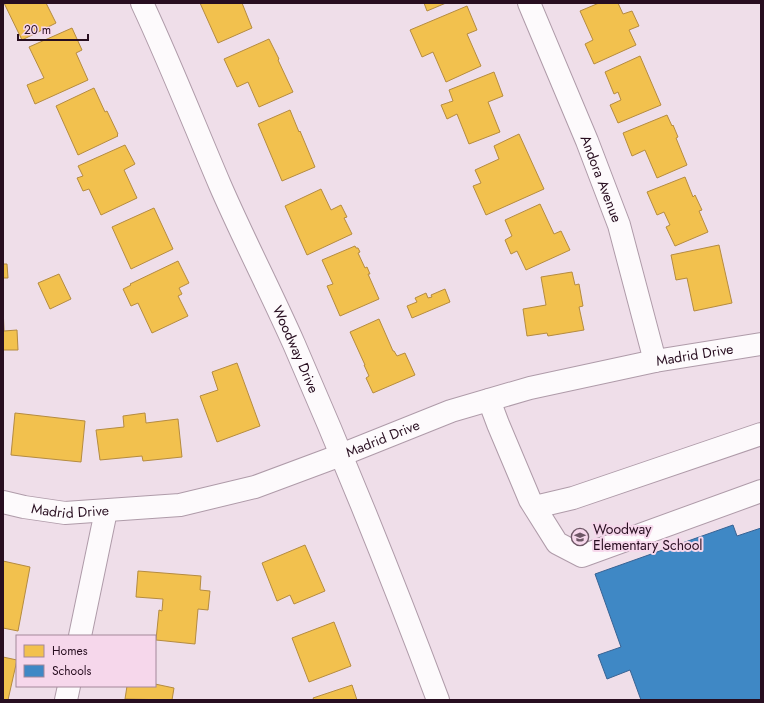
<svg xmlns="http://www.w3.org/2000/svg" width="764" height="703" viewBox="0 0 764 703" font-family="Jost,sans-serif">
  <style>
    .homes { fill: #f2c14e; stroke: #b58b40 }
    .schools { fill: #3f88c5; stroke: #386394 }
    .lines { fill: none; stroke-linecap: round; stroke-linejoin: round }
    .minor-casing { stroke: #af9ba9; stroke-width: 24 }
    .minor { stroke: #fdfafc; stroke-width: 22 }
    .labels { text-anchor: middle; stroke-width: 4; stroke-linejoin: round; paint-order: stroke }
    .street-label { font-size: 14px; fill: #280e20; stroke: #f6d7eb }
    .poi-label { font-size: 14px; fill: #280e20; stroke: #f6d7eb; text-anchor: start }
  </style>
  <rect width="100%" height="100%" fill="#efdee9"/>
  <path class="homes" d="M4,3H46L56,23L22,40Z
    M200,3H242L252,28L218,43Z
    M424,3H446L427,11Z
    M599,3H618L623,14L632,11L639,26L629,30L636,45L594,64L585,44L593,40L580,11Z
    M467,6L477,30L467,34L481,66L446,82L433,52L422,57L410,30Z
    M72,28L82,50L76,53L88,80L35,104L27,85L44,78L29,47Z
    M269,39L279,59L278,60L293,92L259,107L248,82L237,87L224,59Z
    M640,56L661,105L618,123L610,105L621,100L618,92L614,94L605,72Z
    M494,72L503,96L488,102L500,132L469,144L457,114L447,119L441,105L453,101L449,90Z
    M94,88L105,112L107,111L118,134L117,135L118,136L78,155L56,106Z
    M290,110L299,132L300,131L315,167L282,181L258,124Z
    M667,115L672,126L673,125L678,137L676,138L687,165L657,178L645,150L632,156L623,133Z
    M519,134L544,189L486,215L473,186L481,183L475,170L499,159L494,146Z
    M125,145L135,164L124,170L137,198L101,215L89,189L83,191L77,178L83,176L78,166Z
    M685,177L693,197L695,195L702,210L699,211L708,232L675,246L666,227L670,225L664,212L657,215L647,192Z
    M321,189L331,210L341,205L347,217L344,218L352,234L307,255L285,206Z
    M540,204L554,234L561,231L570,250L526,270L517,251L511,254L505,240L512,236L505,220Z
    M154,208L173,249L131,269L112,227Z
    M719,245L732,303L694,311L687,278L676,280L671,255Z
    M355,246L356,248H358L360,252L358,253L365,268L367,267L370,274H368L379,299L340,316L327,286L333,284L322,260Z
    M178,261L189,283L179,288L182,294L178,296L188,316L152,333L138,303L131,306L123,289L131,285L130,284Z
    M3,264H7L8,278H3Z
    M572,272L575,285L579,284L583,306L579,307L584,330L548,336L547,333L527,336L523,309L546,305L541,277Z
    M59,274L71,299L50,309L38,283Z
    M445,289L450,302L412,318L407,306L417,302L415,298L426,293L428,298L432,297L431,295Z
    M3,306L4,331L17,330L18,350H3Z
    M379,319L393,351H394L397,356L405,353L415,375L373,393L366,378L369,376L364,365H365L350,332Z
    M237,363L260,426L217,442L200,396L218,390L212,372Z
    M15,413L85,421L81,462L11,455Z
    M145,413L146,423L178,419L182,457L143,461L142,456L100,460L96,430L124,427L123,416Z
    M305,545L325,591L294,604L290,595L277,601L262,563Z
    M3,561L30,567L18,631L3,628Z
    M138,571L201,576L200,590L210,591L208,610L198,609L195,644L156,640L159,610L162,611L163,599L136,597Z
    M334,622L351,666L309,682L292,638Z
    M3,657L17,660L8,700H3Z
    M155,684L174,688L172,700L125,699L127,686H155Z
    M352,685L357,700H314L313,698Z"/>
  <path class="schools" d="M733,525L737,536L761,528V700H641L630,670L607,679L598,655L621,647L595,574Z"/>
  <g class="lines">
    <defs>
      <g id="minor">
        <path id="s1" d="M142,3C170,63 194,124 220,185C243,238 270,290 294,344C345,461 393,580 438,700"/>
        <path id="s2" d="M529,3L587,141L619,225L655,361"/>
        <path d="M489,400L498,424L530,500L557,543L582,556L761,491"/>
        <path id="s3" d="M3,502L24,507L65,513L180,505L255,487L341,455L451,411L530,388L655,361L761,344"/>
        <path d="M535,507L573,498L761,434"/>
        <path d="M80,636L106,511"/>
        <path d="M66,700L69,686"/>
      </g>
    </defs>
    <use href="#minor" class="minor-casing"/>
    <use href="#minor" class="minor"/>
  </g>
  <defs>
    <symbol id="school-ring" viewBox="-11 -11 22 22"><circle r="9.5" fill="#f6d7eb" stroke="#6e5766" stroke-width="1.5"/><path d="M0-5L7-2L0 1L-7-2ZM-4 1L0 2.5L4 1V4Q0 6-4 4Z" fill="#6e5766"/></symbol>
  </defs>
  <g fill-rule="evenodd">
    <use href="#school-ring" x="570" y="527" width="20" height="20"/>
  </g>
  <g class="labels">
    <g class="street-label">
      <text dy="5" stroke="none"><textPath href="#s2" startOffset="190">Andora Avenue</textPath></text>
      <text dy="5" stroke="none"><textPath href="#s1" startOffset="379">Woodway Drive</textPath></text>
      <text dy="5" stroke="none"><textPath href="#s3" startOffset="716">Madrid Drive</textPath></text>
      <text dy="5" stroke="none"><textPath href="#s3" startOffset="392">Madrid Drive</textPath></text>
      <text dy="5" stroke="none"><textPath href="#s3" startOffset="68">Madrid Drive</textPath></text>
    </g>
    <g class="poi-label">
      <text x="593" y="534">Woodway<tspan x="593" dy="16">Elementary School</tspan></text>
    </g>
  </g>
  <rect width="764" height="703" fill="none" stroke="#280e20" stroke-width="8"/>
  <rect x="16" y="635" width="140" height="52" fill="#f6d7eb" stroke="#a4879a"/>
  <rect x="24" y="645" width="20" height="12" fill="#f2c14e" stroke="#a4879a"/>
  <text x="52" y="655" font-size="12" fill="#280e20">Homes</text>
  <rect x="24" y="665" width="20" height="12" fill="#3f88c5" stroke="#a4879a"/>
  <text x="52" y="675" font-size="12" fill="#280e20">Schools</text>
  <path d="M18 34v6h70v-6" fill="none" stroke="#280e20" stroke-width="2"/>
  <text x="24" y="34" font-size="12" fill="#280e20" stroke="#f6d7eb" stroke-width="3" paint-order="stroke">20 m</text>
</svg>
